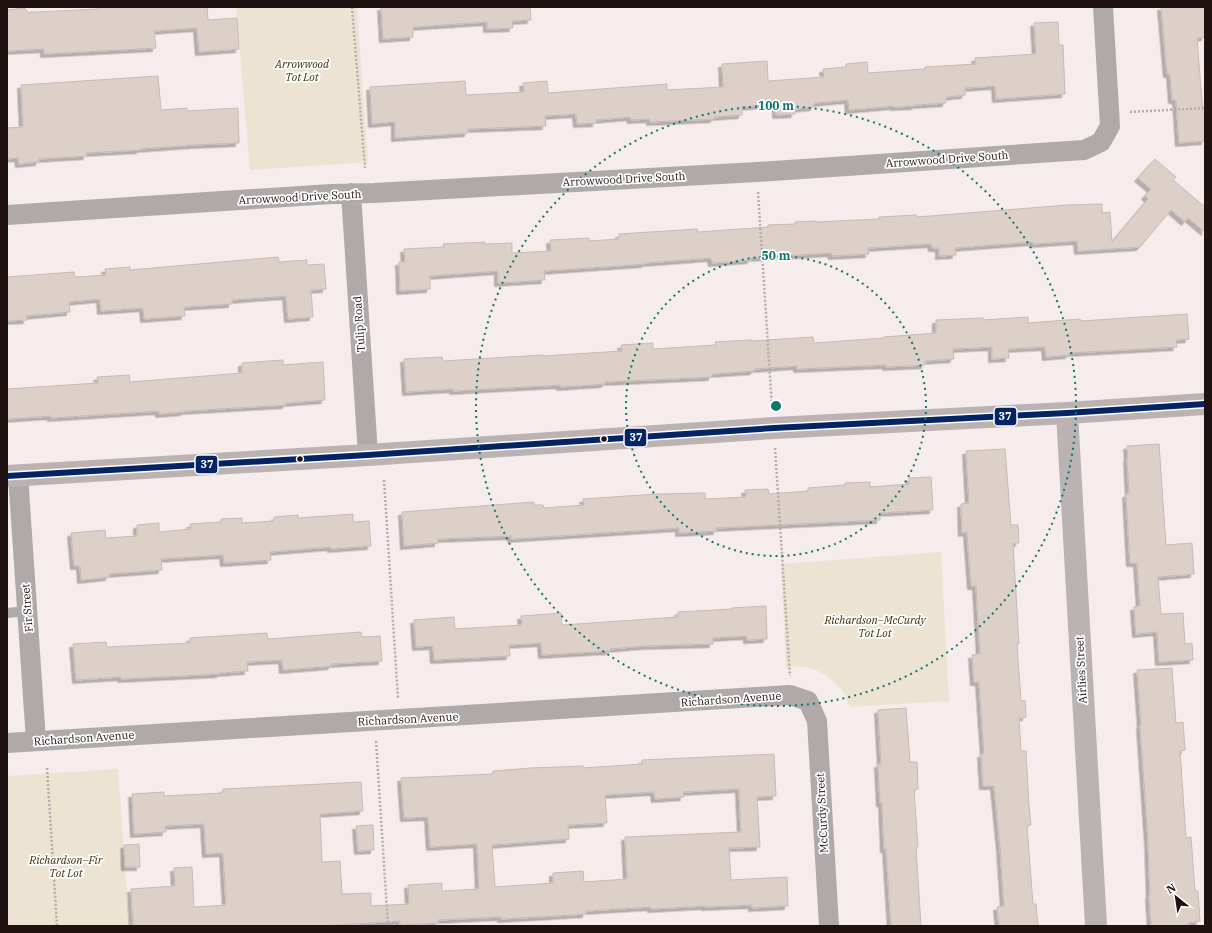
<svg xmlns="http://www.w3.org/2000/svg" width="1212" height="933" viewBox="0 0 1212 933" font-family="'IBM Plex Serif',serif">
  <style>
    .green { fill: #ece3d2 }
    .building { fill: #dcd0c9; stroke: #c6bbb6; fill-rule: evenodd; filter: url(#shadow) }
    .lines { fill: none; stroke-linecap: round; stroke-linejoin: round }
    .path { stroke: #b4adad; stroke-width: 2.5; stroke-dasharray: 2 2; stroke-linecap: butt }
    .lane { stroke: #afa9aa; stroke-width: 10 }
    .street { stroke: #afa9aa; stroke-width: 20 }
    .secondary { stroke: #bab2b3; stroke-width: 22 }
    .bus-1-casing { stroke: #fff; stroke-width: 9 }
    .bus-1 { stroke: #052465; stroke-width: 6 }
    .ring { fill: none; stroke: #0f766e; stroke-width: 2; stroke-dasharray: 2 4 }
    .bus-dot { fill: #201210; stroke: #fff; stroke-width: 1.5 }
    .labels { text-anchor: middle; stroke-width: 3.5; stroke-linejoin: round; paint-order: stroke }
    .park-label { font-size: 11px; font-style: italic; fill: #392f0c; stroke: #fff }
    .street-label { font-size: 11px; fill: #201210; stroke: #fff }
    .centre { fill: #0f766e; stroke: #fff; stroke-width: 2 }
    .ring-label { font-size: 12px; text-anchor: middle; font-weight: bold; fill: #0f766e; stroke: #fff; stroke-width: 3.5; stroke-linejoin: round; paint-order: stroke }
    .line-badge { stroke: #fff; stroke-width: 1.5 }
    .badge-label { font-size: 11px; text-anchor: middle; font-weight: bold; fill: #fff }
  </style>
  <defs>
    <filter id="shadow"><feDropShadow dx="-3.5" dy="3.5" stdDeviation="0" flood-color="#0004"/></filter>
  </defs>
  <rect width="100%" height="100%" fill="#f6eceb"/>
  <path class="green" d="M236,7H357L368,162L250,170Z
    M941,552L949,701L850,707C848,703 847,699 845,695C838,682 820,669 805,667C799,666 792,667 786,667L781,564Z
    M118,769L129,926H7V776Z"/>
  <path class="building" d="M98,7H207L208,20L237,18L239,49L199,52L197,28L154,31L156,48L44,54V49L7,51V10L25,8L27,12H36L98,9Z
    M381,7H530L531,20L512,21L513,28L487,29V22L413,27V37L383,39Z
    M1161,7H1205V37L1197,38L1203,114H1205V141L1179,143L1176,100H1172L1170,74H1167Z
    M1058,22L1059,45H1063L1065,94L996,99L995,86L965,88V95L946,97V103L915,105V106L894,107V106L849,110L848,100L814,103V107L794,109L795,114L776,115V104L742,107V115L714,117V119L650,122V119L631,120L630,117L596,120V123L577,124L576,114L545,116L546,126L468,129V133L395,138V122L372,124L370,87L465,81L466,95L524,92L523,83L547,81L548,93L667,84V90L723,87L722,64L767,61L768,81L824,77L823,69L846,67V64L867,62L868,73L925,69V67L976,64L975,58L1036,54L1034,23Z
    M158,76L161,110L187,108V111L238,108L239,143L194,145L139,149L140,150L86,153L87,156L39,159V162L19,164L18,158L7,159V128L23,127L21,85Z
    M1155,159L1176,177L1173,180L1205,207V232L1188,218L1185,222L1171,210L1140,247L1078,251L1077,241L1033,244V242L955,248L956,255L939,256V248H932L931,244L868,248L869,254L832,256L831,253L750,258L751,260L712,263L711,258L645,263V264L544,271L545,280L498,283V271L430,276V289L400,291L399,262H405L404,249L444,247L443,244L485,242V244L512,243V253L551,251L550,240L589,238V241L619,239V234L697,229L698,232L768,227V225L795,224V222L816,221V222L879,219V217L916,215L917,217L1068,205L1102,204V213L1110,212L1112,242L1148,199L1145,196L1151,189L1138,178Z
    M278,257L279,262L307,260V265L324,264L326,289L311,290L313,317L288,319L286,296L232,300V304L184,307L185,316L144,319L143,308L101,311L100,299L69,302L70,312L26,316L27,320L7,321V277L74,272L75,277L106,275L105,269L130,267V270Z
    M1187,314L1189,339L1176,340L1177,347L1069,353V355L1046,357L1045,347L1008,349L1009,358L992,359V347L953,349L954,359L925,361V365L886,367V365L797,369V366L754,369V371L712,374V377L605,382V384L560,387V385L453,391V389L406,392L404,359L442,357L443,361L543,355V356L622,351L621,345L653,343V349L716,345L715,342L752,340V341L813,337L814,343L884,338V337L936,333V320L983,318V320L1028,317V323L1080,319L1081,321Z
    M283,360V365L323,362L325,400L286,403V405L184,411V412L159,414V411L51,418V416L7,419V389L98,383L97,377L129,375L130,382L242,373V363Z
    M1159,444L1166,545L1192,543L1194,574L1158,577L1161,614L1183,613L1185,644L1192,643L1193,660L1159,662L1157,632L1136,634L1134,607L1140,606L1137,563H1130L1126,494H1129L1127,458H1128L1127,446Z
    M1005,449L1011,525H1018L1019,543H1013L1019,644H1017L1021,701L1025,700L1026,717L1019,718L1021,751H1026L1029,806L1031,825L1027,826L1033,904H1036L1038,926H999L997,907L1004,906L1000,847L994,786H983L981,754H984L979,682H974L972,655L980,654L976,586H971L967,532L962,533L961,504L969,503L966,451Z
    M931,477L933,510L880,513V520L716,528L717,531L679,533V528L511,539V536L438,539V543L404,546L402,512L534,502V505H543L544,508L584,505L583,499L656,494L705,493V499L746,497L745,490L768,489L769,494L808,491V488L845,485V483L870,482V487L909,484V478Z
    M353,514V522L369,521L371,546L331,549V547L270,552L271,560L224,563L223,555L161,559L162,570L109,574V577L81,580L80,566H74L71,533L105,530L106,538L137,536V525L159,523V532L191,529L190,524L221,522V519L242,518V523L274,521V517L298,515V518Z
    M766,606L767,639L747,640V636L713,638V644L644,646L610,649V651L542,655L541,643L509,645L510,656L434,660L433,646L416,647L414,620L454,617L455,629L522,625L521,616L561,613L562,625L678,617V612L732,609V608Z
    M361,632L362,637L380,636L382,661L331,664L332,666L283,670L282,660L247,662L248,671L220,673V674L121,679V677L76,680L73,644L106,642L107,647L190,643V638L267,633L268,639Z
    M1172,668L1176,723L1183,722L1185,750L1180,751L1186,838L1191,837L1195,891H1198L1200,921L1188,923L1189,926H1151L1149,895H1150L1148,840L1140,725H1141L1137,670Z
    M906,708L910,762H917L918,789L914,790L918,847H916L921,926H891L886,849H884L882,803H880L878,764H881L878,710Z
    M774,754L776,796L757,797L760,847L729,848L731,880L787,877L788,906L752,908V905L705,907V906L651,909V907L586,911V914L538,917L501,919V917L438,920V923L400,925V921L323,926H133L131,889L175,886L174,868L192,867L194,907L226,905L223,853L206,854L204,824L165,826L166,832L134,834L132,794L164,792V796L223,793V789L361,782L363,811L320,814L322,862L340,861L342,894L371,893V906L409,904L408,885L442,883V891L479,889L477,844L430,847L428,817L404,818L401,778L493,774V771L531,768L583,766V768L642,764V760ZM739,789L741,832L625,837L627,879L584,882L583,871L553,873V883L495,887L492,845L569,839L568,825L607,823L605,795L654,792L655,799L684,797L683,792Z
    M373,825L374,850L358,851L356,826Z
    M139,844L140,867H125L124,845Z"/>
  <g class="lines">
    <path class="path" d="M352,7L365,168
      M1130,112L1205,108
      M758,192L772,407
      M775,448L790,676
      M384,480L398,699
      M376,741L388,926
      M47,768L57,926"/>
    <path class="lane" d="M7,613L27,611"/>
    <path class="street" d="M351,193L368,455
      M7,215L331,194L374,193L757,172L1084,150L1101,142L1110,126L1103,7
      M18,475L36,741
      M7,743L790,695L808,701L817,721L829,926"/>
    <path class="secondary" d="M1067,413L1096,926
      M7,476L368,455L774,428L1067,413L1205,404"/>
    <defs>
      <path id="bus-1" d="M7,476L368,455L774,428L1067,413L1205,404"/>
    </defs>
    <use href="#bus-1" class="bus-1-casing"/>
    <use href="#bus-1" class="bus-1"/>
  </g>
  <g class="ring">
    <circle cx="776" cy="406" r="150"/>
    <circle cx="776" cy="406" r="300"/>
  </g>
  <g class="bus-dot">
    <circle cx="604" cy="439" r="3.5"/>
    <circle cx="300" cy="459" r="3.5"/>
  </g>
  <g class="labels">
    <g class="park-label">
      <text x="302" y="68">Arrowwood<tspan x="302" dy="13">Tot Lot</tspan></text>
      <text x="875" y="624">Richardson–McCurdy<tspan x="875" dy="13">Tot Lot</tspan></text>
      <text x="66" y="864">Richardson–Fir<tspan x="66" dy="13">Tot Lot</tspan></text>
    </g>
    <g class="street-label">
      <text transform="translate(947 159) rotate(-4)" y="4">Arrowwood Drive South</text>
      <text transform="translate(624 179) rotate(-3)" y="4">Arrowwood Drive South</text>
      <text transform="translate(300 197) rotate(-3)" y="4">Arrowwood Drive South</text>
      <text transform="translate(359 324) rotate(-94)" y="4">Tulip Road</text>
      <text transform="translate(27 608) rotate(-94)" y="4">Fir Street</text>
      <text transform="translate(1081 670) rotate(-93)" y="4">Airlies Street</text>
      <text transform="translate(731 699) rotate(-4)" y="4">Richardson Avenue</text>
      <text transform="translate(408 719) rotate(-3)" y="4">Richardson Avenue</text>
      <text transform="translate(84 738) rotate(-4)" y="4">Richardson Avenue</text>
      <text transform="translate(822 813) rotate(-93)" y="4">McCurdy Street</text>
    </g>
  </g>
  <circle cx="776" cy="406" r="6" class="centre"/>
  <g class="ring-label">
    <text x="776" y="110">100 m</text>
    <text x="776" y="260">50 m</text>
  </g>
  <g class="line-badge">
    <rect x="994" y="407" width="23" height="19" rx="4" fill="#052465"/>
    <rect x="624" y="428" width="23" height="19" rx="4" fill="#052465"/>
    <rect x="195" y="455" width="23" height="19" rx="4" fill="#052465"/>
  </g>
  <g class="badge-label">
    <text x="1005" y="420">37</text>
    <text x="636" y="441">37</text>
    <text x="207" y="468">37</text>
  </g>
  <rect width="1212" height="933" fill="none" stroke="#201210" stroke-width="16"/>
  <g transform="translate(1176 897) rotate(330)" stroke="#ffffff" stroke-width="3" paint-order="stroke">
  <path d="M0-3L7 15L0 10L-7 15Z" fill="#201210"/>
  <text y="-6" font-size="11" font-weight="bold" text-anchor="middle" fill="#201210">N</text>
  </g>
</svg>
